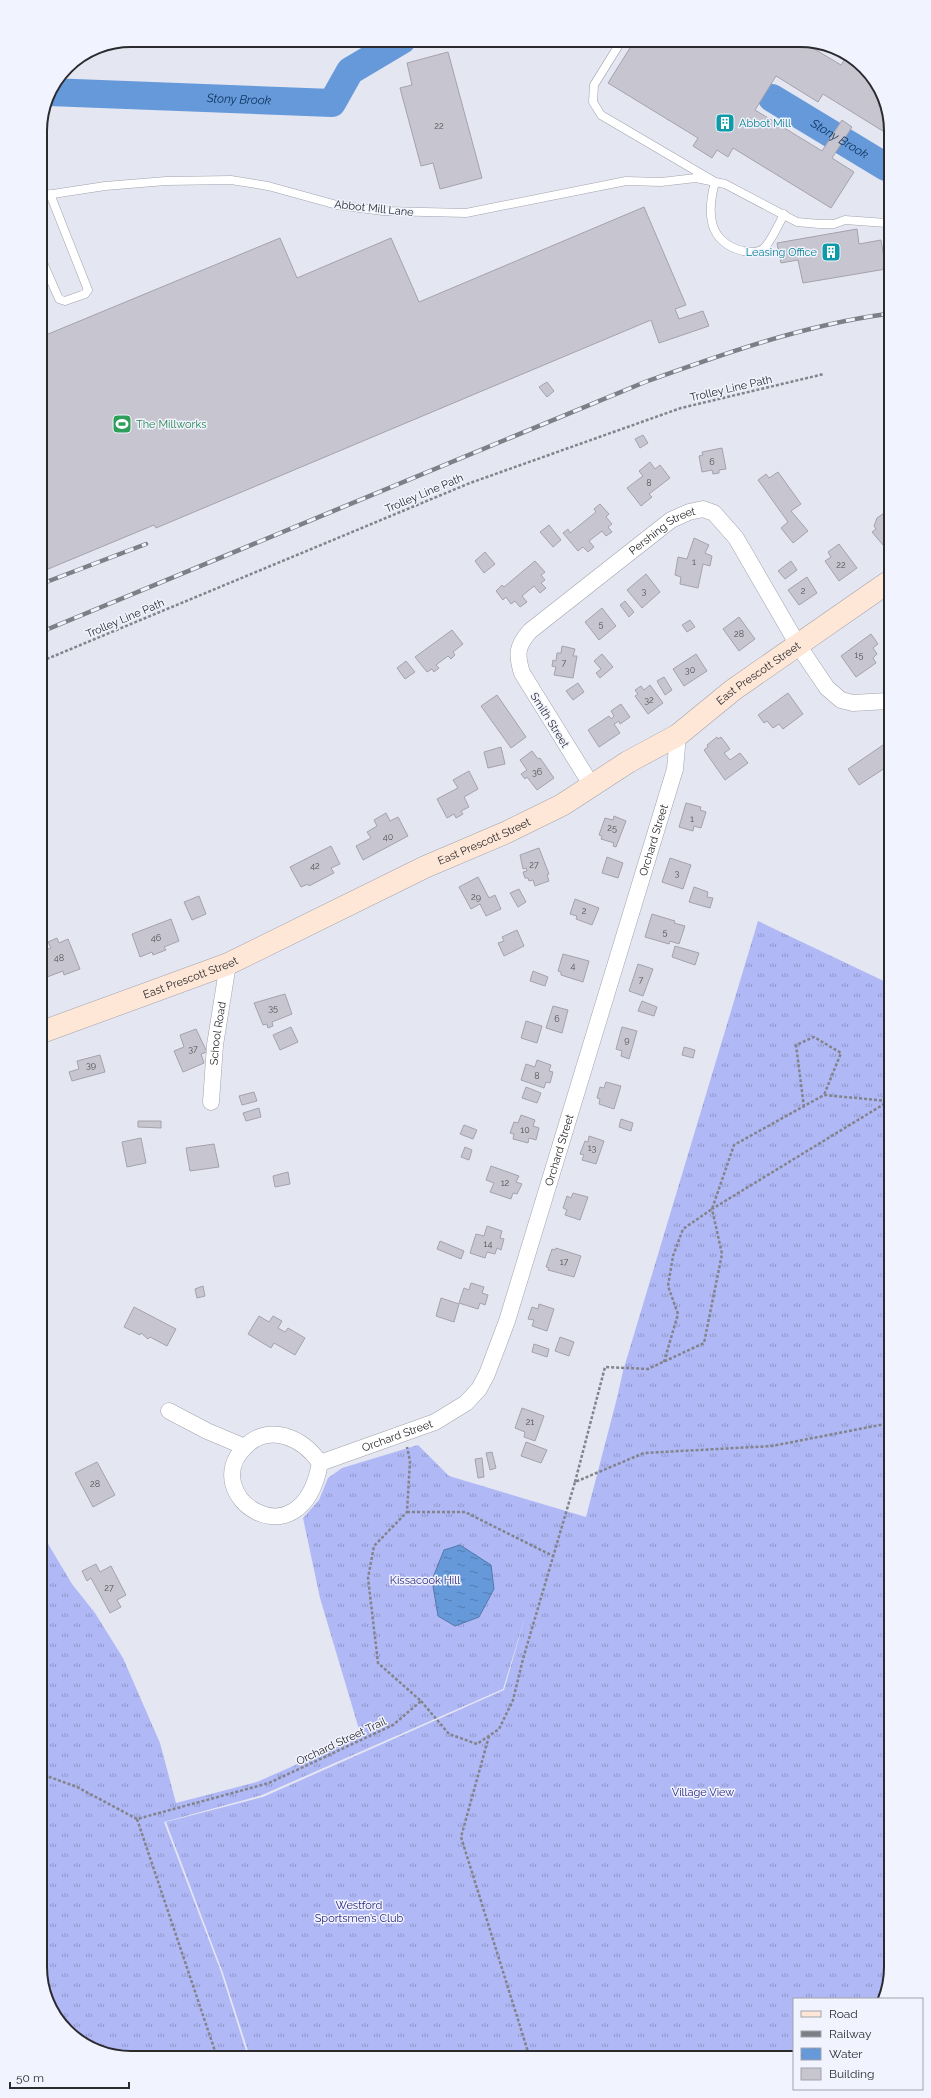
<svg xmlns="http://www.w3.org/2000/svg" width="931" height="2098" viewBox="0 0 931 2098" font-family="Raleway,sans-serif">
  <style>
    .grass { fill: url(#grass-tufts) }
    .water { fill: url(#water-ripples); stroke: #5478a7 }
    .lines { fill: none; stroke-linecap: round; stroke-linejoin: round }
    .river { stroke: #6599da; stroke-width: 28 }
    .building { fill: #c7c5cf; stroke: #a5a2ac }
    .lane-casing { stroke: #a1a3ad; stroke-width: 9 }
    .street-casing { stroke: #a1a3ad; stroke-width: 17 }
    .secondary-casing { stroke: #a1a3ad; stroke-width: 23 }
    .path { stroke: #83848b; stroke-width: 2.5; stroke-dasharray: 3 2; stroke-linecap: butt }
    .lane { stroke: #fff; stroke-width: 8 }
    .street { stroke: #fff; stroke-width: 16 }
    .secondary { stroke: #ffe7d7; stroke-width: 22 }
    .rail-casing { stroke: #7e7e86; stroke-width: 4.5 }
    .rail { stroke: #f1f3fe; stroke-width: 3; stroke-dasharray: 9; stroke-linecap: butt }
    .labels { text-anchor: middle; stroke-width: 3; stroke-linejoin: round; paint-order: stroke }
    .number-label { font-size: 9px; fill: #525257 }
    .culture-label { font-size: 11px; fill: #0d838f; stroke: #f1f3fe; text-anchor: start }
    .street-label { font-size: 11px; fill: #2b2b2f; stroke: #f1f3fe }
    .leisure-label { font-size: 11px; fill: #27864d; stroke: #f1f3fe; text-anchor: start }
    .park-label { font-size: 11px; fill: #2b277f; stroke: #f1f3fe }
    .water-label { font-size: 12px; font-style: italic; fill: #0d315b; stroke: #f1f3fe }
    .rim { fill: none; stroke: #2b2b2f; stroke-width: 2 }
  </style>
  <defs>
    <pattern id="grass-tufts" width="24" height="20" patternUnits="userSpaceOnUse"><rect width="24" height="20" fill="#b0b9f6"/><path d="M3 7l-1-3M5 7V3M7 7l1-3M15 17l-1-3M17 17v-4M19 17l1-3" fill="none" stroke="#8f97c8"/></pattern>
    <pattern id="water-ripples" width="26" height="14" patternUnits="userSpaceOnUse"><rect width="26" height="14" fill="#6599da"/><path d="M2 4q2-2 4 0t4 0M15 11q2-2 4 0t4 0" fill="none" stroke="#537db1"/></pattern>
  </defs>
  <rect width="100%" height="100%" fill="#e4e6f1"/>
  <path class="grass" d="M758,921L888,983L891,1968L881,1999H794V2053L250,2057L223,1973L166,1822L263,1797L504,1690L526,1614L503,1689L262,1795L164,1822L221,1972L248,2057L125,2058L76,2039L45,1997L44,1537L72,1584L95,1613L123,1658L160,1743L176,1803L257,1782L361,1736L320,1598L303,1518L319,1500L328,1478L342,1468L418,1445L449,1476L586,1517L617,1398L623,1371Z"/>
  <path class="water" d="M460,1545L491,1565L494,1589L479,1617L455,1626L438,1616L432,1580L444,1550Z"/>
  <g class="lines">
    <g class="river">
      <path id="s1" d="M49,92L332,103L350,71L402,40"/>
      <path id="s2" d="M772,98L886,167"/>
    </g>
  </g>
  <path class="building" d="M635,40H788L798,46L801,41L841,65L847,56L856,59L886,101V133L823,94L818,102L776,76L755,110L822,151L842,120L852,127L832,158L854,172L831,208L733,148L728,157L717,150L712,158L693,146L698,138L608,83Z
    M448,52L482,178L440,189L433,163L421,166L400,88L412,85L407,63Z
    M644,207L686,305L675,309L679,319L703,311L709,326L659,343L651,320L156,528L154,525L41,572V337L280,238L297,278L391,238L419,302Z
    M857,229L859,244L881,240L886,269L803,283L798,260L781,263L777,243Z
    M547,382L554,391L547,397L539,387Z
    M643,435L648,443L640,448L635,439Z
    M722,448L726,469L719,470V473L713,474L712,470L702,472L699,456L703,455L702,452Z
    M650,462L655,469L660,465L670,478L649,494L652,497L641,506L627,488L643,476L639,471Z
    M778,472L801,504L791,511L808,531L793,543L781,528L788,522L758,480L766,474L769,478Z
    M600,504L609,514L606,517L612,524L608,527L612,532L606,536L602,531L589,541L594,547L588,552L583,547L578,551L563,533L568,529L570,533L596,512L594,509Z
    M887,511V542L883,545L872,532L876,529L874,526L877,518Z
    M549,525L561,540L553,547L540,532Z
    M694,538L709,545L705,553L712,556L710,566L703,564L698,588L680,584L681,577L675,575L678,557L687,559Z
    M839,544L857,568L839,581L825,561L831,557L828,552Z
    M485,552L495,564L484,573L475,561Z
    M535,561L545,572L541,575L545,580L541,583L546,588L540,593L534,586L522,596L527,602L520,607L515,601L511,604L506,597L503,600L496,591L502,585L504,587Z
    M791,561L797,570L785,579L778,571Z
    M646,574L660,592L642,608L627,590Z
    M807,577L817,593L799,605L788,590Z
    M625,601L634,612L629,617L620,605Z
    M602,608L616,626L599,640L585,622Z
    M739,617L755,639L739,651L723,629Z
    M690,620L695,627L687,632L682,625Z
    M452,630L463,644L453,652L455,655L451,659L448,656L436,665L439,668L434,672L432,669L427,672L415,657Z
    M871,634L878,644L873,648L877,654L873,658L876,663L856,677L841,656Z
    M562,646L575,649L573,656H577L573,678L554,675L556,667L552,666L553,660L556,661L557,653H561Z
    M602,654L613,667L600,678L596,673L601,669L594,661Z
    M696,654L707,671L684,686L673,669Z
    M406,661L415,672L405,679L397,668Z
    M664,677L672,690L665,695L657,681Z
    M578,683L584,692L573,700L566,691Z
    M650,685L663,703L648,714L635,696L638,694L635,690L641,686L644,690Z
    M788,693L803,714L783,729L779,724L773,728L767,721L764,723L758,715Z
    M497,695L526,737L511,748L481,706Z
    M621,704L630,717L620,724L619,721L614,724L620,733L599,747L588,730L609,716L611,719L614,716L611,711Z
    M717,737L718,739L721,737L730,749L724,753L730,760L740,753L748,763L725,780L704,750L708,747L707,745Z
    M886,743L888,746V766L859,785L848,769Z
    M501,747L505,764L488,768L484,752Z
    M532,751L538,759L540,758L554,778L537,790L527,777L525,779L521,774L527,770L520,760Z
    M469,771L478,789L464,797L469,807L461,811L463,814L456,818L454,814L447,818L437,799L458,788L453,780Z
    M686,803L701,807L700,810L706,812L701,828L694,826L693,831L679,827Z
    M386,813L390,821L398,817L408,836L363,860L356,846L371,838L367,832L377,826L374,820Z
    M614,816L626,821L616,847L613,846L614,843L601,839L602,836L599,835L605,818L613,820Z
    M331,846L340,864L331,868L334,873L309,886L308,884L301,887L290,867Z
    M539,848L549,874L547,875L549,881L535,886L533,880L529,881L528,878H525L523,872L527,871L526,868L523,869L520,855Z
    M607,857L623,863L618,878L602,873Z
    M670,858L691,865L683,889L662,882Z
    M478,877L489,898L495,895L501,909L486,916L480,904L471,909L459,887Z
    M694,887L708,892L707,897L713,898L710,908L689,902Z
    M519,889L526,902L518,907L510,893Z
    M199,896L206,914L192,920L184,902Z
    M575,899L599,908L592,925L576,919L577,916L570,914Z
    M652,914L675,921L674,923L685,926L679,944L670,941L669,944L645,937Z
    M171,919L179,941L164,947L166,950L153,955L152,952L140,957L132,934Z
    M517,930L524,946L504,956L498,943L504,941L502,937Z
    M57,938L59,943L68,939L80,969L64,975L63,971L47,977L42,964V951L51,948L48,942Z
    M675,946L699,953L695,965L672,957Z
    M563,954L589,961L583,982L561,975V972L558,971Z
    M638,964L653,969L643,996L629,991Z
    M533,971L548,977L545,986L530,981Z
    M285,994L292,1014L272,1022L273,1026L268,1028L267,1024L263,1025L254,1003Z
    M642,1001L657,1007L654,1016L638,1011Z
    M553,1006L568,1010L562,1033L546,1028Z
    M526,1021L542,1026L537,1043L521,1038Z
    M291,1027L298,1042L280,1050L273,1035Z
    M622,1027L637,1031L629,1059L621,1056L622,1051L616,1049Z
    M196,1029L207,1052L201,1054L204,1063L183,1072L174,1051L184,1047L180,1035Z
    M684,1047L695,1050L693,1058L682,1055Z
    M100,1055L105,1072L72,1081L69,1072L79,1069L77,1061Z
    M537,1060L551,1065L549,1071L553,1072L550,1083L546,1082L544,1088L521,1080L526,1064L535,1067Z
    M606,1082L621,1086L614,1109L599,1104L600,1099L597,1098L600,1087L604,1088Z
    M526,1087L541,1093L537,1103L522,1098Z
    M254,1092L257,1101L242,1105L239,1096Z
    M259,1108L261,1117L246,1121L243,1113Z
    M521,1115L535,1120L533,1126L539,1128L536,1140L529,1138L528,1143L513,1139L514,1134L510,1133L514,1122L518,1123Z
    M621,1119L633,1123L631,1131L619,1127Z
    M138,1121H161V1128L138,1127Z
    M464,1125L477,1130L473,1139L460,1134Z
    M589,1136L604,1141L596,1164L582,1160L584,1155L580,1154L585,1141L588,1142Z
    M141,1138L146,1163L127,1167L122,1142Z
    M214,1144L219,1167L190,1171L186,1148Z
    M465,1147L472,1150L469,1160L461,1157Z
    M491,1166L519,1176L516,1182L522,1184L517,1194L513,1193L511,1199L490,1192L494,1183L486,1180Z
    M288,1172L290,1184L275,1187L273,1176Z
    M573,1193L588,1197L580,1220L565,1215L567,1210L563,1208L567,1196L571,1198Z
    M487,1226L502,1231L500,1238L504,1239L501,1250L497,1248L495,1254L487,1252L485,1258L470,1253L476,1234L484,1236Z
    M440,1241L464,1251L461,1259L437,1249Z
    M556,1248L581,1256L574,1277L548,1270L549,1268L546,1267L552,1249L555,1250Z
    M471,1283L484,1287L482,1293L488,1295L485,1305L480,1303L478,1309L459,1303L464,1288L469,1290Z
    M203,1286L205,1296L197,1298L195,1289Z
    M441,1298L459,1304L454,1322L436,1316Z
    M539,1304L554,1309L547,1331L532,1326L534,1320L528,1319L532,1307L538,1309Z
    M134,1307L176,1329L167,1346L150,1337L148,1339L141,1333L140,1335L124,1327Z
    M259,1316L269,1322L273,1316L282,1321L278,1328L285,1332L288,1328L305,1338L295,1355L274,1343L271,1348L248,1334Z
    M560,1337L574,1342L569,1356L555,1351Z
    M534,1344L549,1349L547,1357L532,1352Z
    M522,1408L544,1416L535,1441L524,1437L525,1432L515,1428Z
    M526,1442L547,1450L541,1463L521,1456Z
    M492,1452L496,1468L490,1470L486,1453Z
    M482,1458L484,1477L478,1478L475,1459Z
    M97,1462L115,1495L93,1507L75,1473Z
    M96,1564L100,1572L111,1566L126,1595L117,1600L121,1607L110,1613L91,1578L87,1581L82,1571Z"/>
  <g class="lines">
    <defs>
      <path id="lane" d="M622,40L594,85L593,102L601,115L715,182C707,212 707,242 743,251C749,252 759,253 764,248C770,243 780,222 784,214
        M40,196L105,186L166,181L231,180L268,186L337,205L383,211L466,213L626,181L661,182L696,178L725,184L797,222L819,224H834L845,220L886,223
        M41,258L59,299L65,301L85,294L88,290L50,194"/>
      <g id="street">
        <path id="s3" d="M592,786L522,673C516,654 517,646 530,631L671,520L689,512L703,509L714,513L736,538L798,645L827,688L841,700L853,703L888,701"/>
        <path id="s4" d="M211,1102L215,1045L228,964"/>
        <path id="s5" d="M169,1411L207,1431L245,1447C196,1495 301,1567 320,1463L435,1422L466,1403L479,1389L487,1374L507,1321L675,769L678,735"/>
        <path d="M245,1447C269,1422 303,1438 320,1463"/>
      </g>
      <g id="secondary">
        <path id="s6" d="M42,1032L228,964L425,867L507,832L562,805L628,762L678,735L733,690L887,583"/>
      </g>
    </defs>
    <use href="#lane" class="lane-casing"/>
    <use href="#street" class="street-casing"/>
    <use href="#secondary" class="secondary-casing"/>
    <path class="path" d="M42,661L470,483L681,408L824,374
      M804,1107L796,1045L814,1037L841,1053L824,1095
      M664,1362L678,1314L668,1286L673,1256L683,1229L712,1209L734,1145L824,1095L888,1101
      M575,1482L605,1367L648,1369L704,1343L722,1254L712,1209L889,1101
      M407,1512H465L553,1556
      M421,1701L449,1734L477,1744L499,1729L513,1700L523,1659L575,1482L644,1453L772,1446L890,1423
      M489,1736L461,1837L529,2055
      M44,1775L77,1787L137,1819L269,1783L393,1725L421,1701L378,1663L368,1578L374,1546L407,1512L410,1461L407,1447
      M137,1819L217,2057"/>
    <use href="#lane" class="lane"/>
    <use href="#street" class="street"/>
    <use href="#secondary" class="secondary"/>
    <defs>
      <path id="rail" d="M41,584L146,544
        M41,632L645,382C723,354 804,325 887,314"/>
    </defs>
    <use href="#rail" class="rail-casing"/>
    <use href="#rail" class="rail"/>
  </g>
  <defs>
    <symbol id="building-square" viewBox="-11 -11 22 22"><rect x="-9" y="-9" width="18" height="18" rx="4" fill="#0f9aa8" stroke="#f1f3fe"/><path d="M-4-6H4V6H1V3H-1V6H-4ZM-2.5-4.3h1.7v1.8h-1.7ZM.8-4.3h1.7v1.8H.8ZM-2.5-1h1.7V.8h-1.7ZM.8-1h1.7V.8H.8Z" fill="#fff"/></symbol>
    <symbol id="stadium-square" viewBox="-11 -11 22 22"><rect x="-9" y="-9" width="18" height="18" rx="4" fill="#2e9e5b" stroke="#f1f3fe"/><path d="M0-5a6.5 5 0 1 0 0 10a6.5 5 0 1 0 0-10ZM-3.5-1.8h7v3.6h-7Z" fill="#fff"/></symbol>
  </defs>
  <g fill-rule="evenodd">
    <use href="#building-square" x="714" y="112" width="22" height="22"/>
    <use href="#building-square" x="820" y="241" width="22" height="22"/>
    <use href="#stadium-square" x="111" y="413" width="22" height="22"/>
  </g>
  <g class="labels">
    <g class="number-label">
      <text x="439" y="129">22</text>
      <text x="712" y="465">6</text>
      <text x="649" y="486">8</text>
      <text x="694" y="565">1</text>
      <text x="841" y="568">22</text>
      <text x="644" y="594">3</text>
      <text x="803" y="594">2</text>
      <text x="601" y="627">5</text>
      <text x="739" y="637">28</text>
      <text x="859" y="658">15</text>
      <text x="564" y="666">7</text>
      <text x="690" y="673">30</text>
      <text x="649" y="703">32</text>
      <text x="537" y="775">36</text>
      <text x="692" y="822">1</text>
      <text x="612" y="831">25</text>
      <text x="388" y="840">40</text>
      <text x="534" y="868">27</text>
      <text x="315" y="869">42</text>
      <text x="677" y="876">3</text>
      <text x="476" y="900">29</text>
      <text x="584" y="914">2</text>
      <text x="665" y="935">5</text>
      <text x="156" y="941">46</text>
      <text x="59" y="961">48</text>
      <text x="573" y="969">4</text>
      <text x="641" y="983">7</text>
      <text x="273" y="1011">35</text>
      <text x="557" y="1022">6</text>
      <text x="627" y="1043">9</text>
      <text x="193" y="1052">37</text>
      <text x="91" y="1068">39</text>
      <text x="537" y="1079">8</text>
      <text x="525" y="1133">10</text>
      <text x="592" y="1151">13</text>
      <text x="505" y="1186">12</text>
      <text x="488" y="1247">14</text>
      <text x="564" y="1265">17</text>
      <text x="530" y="1425">21</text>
      <text x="95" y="1487">28</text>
      <text x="109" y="1591">27</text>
    </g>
    <g class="culture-label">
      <text x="739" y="127">Abbot Mill</text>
      <text x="817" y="256" text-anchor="end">Leasing Office</text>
    </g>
    <g class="street-label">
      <text transform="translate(374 208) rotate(6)" y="4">Abbot Mill Lane</text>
      <text transform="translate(731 388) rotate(-13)" y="4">Trolley Line Path</text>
      <text transform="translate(424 493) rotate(-23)" y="4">Trolley Line Path</text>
      <text dy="4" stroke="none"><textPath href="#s3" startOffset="345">Pershing Street</textPath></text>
      <text transform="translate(125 618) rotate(-23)" y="4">Trolley Line Path</text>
      <text dy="4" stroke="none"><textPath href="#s6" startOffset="805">East Prescott Street</textPath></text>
      <text transform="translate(550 720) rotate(58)" y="4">Smith Street</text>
      <text dy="4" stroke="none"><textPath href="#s5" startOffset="1011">Orchard Street</textPath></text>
      <text dy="4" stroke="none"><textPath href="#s6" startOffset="482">East Prescott Street</textPath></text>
      <text dy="4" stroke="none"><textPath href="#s6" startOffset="158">East Prescott Street</textPath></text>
      <text dy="4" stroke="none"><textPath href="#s4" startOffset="69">School Road</textPath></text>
      <text dy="4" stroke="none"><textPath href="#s5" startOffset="687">Orchard Street</textPath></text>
      <text dy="4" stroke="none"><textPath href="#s5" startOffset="339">Orchard Street</textPath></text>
      <text transform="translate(341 1741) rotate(-25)" y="4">Orchard Street Trail</text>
    </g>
    <g class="leisure-label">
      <text x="136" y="428">The Millworks</text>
    </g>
    <g class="park-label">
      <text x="425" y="1584">Kissacook Hill</text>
      <text x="703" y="1796">Village View</text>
      <text x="359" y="1909">Westford<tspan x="359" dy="13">Sportsmen’s Club</tspan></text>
    </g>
    <g class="water-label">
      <text dy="4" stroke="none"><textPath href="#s1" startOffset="190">Stony Brook</textPath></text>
      <text dy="4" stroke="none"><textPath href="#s2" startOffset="79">Stony Brook</textPath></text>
    </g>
  </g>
  <path d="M0 0H931V2098H0ZM131 47H800A84 84 0 0 1 884 131V1967A84 84 0 0 1 800 2051H131A84 84 0 0 1 47 1967V131A84 84 0 0 1 131 47Z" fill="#f1f3fe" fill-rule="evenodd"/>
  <path class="rim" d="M131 47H800A84 84 0 0 1 884 131V1967A84 84 0 0 1 800 2051H131A84 84 0 0 1 47 1967V131A84 84 0 0 1 131 47Z"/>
  <rect x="793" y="1998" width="130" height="92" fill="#f1f3fe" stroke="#a2a3ab"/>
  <rect x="801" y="2011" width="20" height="6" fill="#ffe7d7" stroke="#a2a3ab"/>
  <text x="829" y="2018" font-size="12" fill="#2b2b2f">Road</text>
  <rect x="801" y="2031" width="20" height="6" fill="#7e7e86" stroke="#a2a3ab"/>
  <text x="829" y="2038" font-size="12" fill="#2b2b2f">Railway</text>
  <rect x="801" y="2048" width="20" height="12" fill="url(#water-ripples)" stroke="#a2a3ab"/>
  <text x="829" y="2058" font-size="12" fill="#2b2b2f">Water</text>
  <rect x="801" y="2068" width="20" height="12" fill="#c7c5cf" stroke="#a2a3ab"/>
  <text x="829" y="2078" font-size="12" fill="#2b2b2f">Building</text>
  <path d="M10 2082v6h119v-6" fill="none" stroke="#2b2b2f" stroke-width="2"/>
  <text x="16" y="2082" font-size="12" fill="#2b2b2f" stroke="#f1f3fe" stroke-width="3" paint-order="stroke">50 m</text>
</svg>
